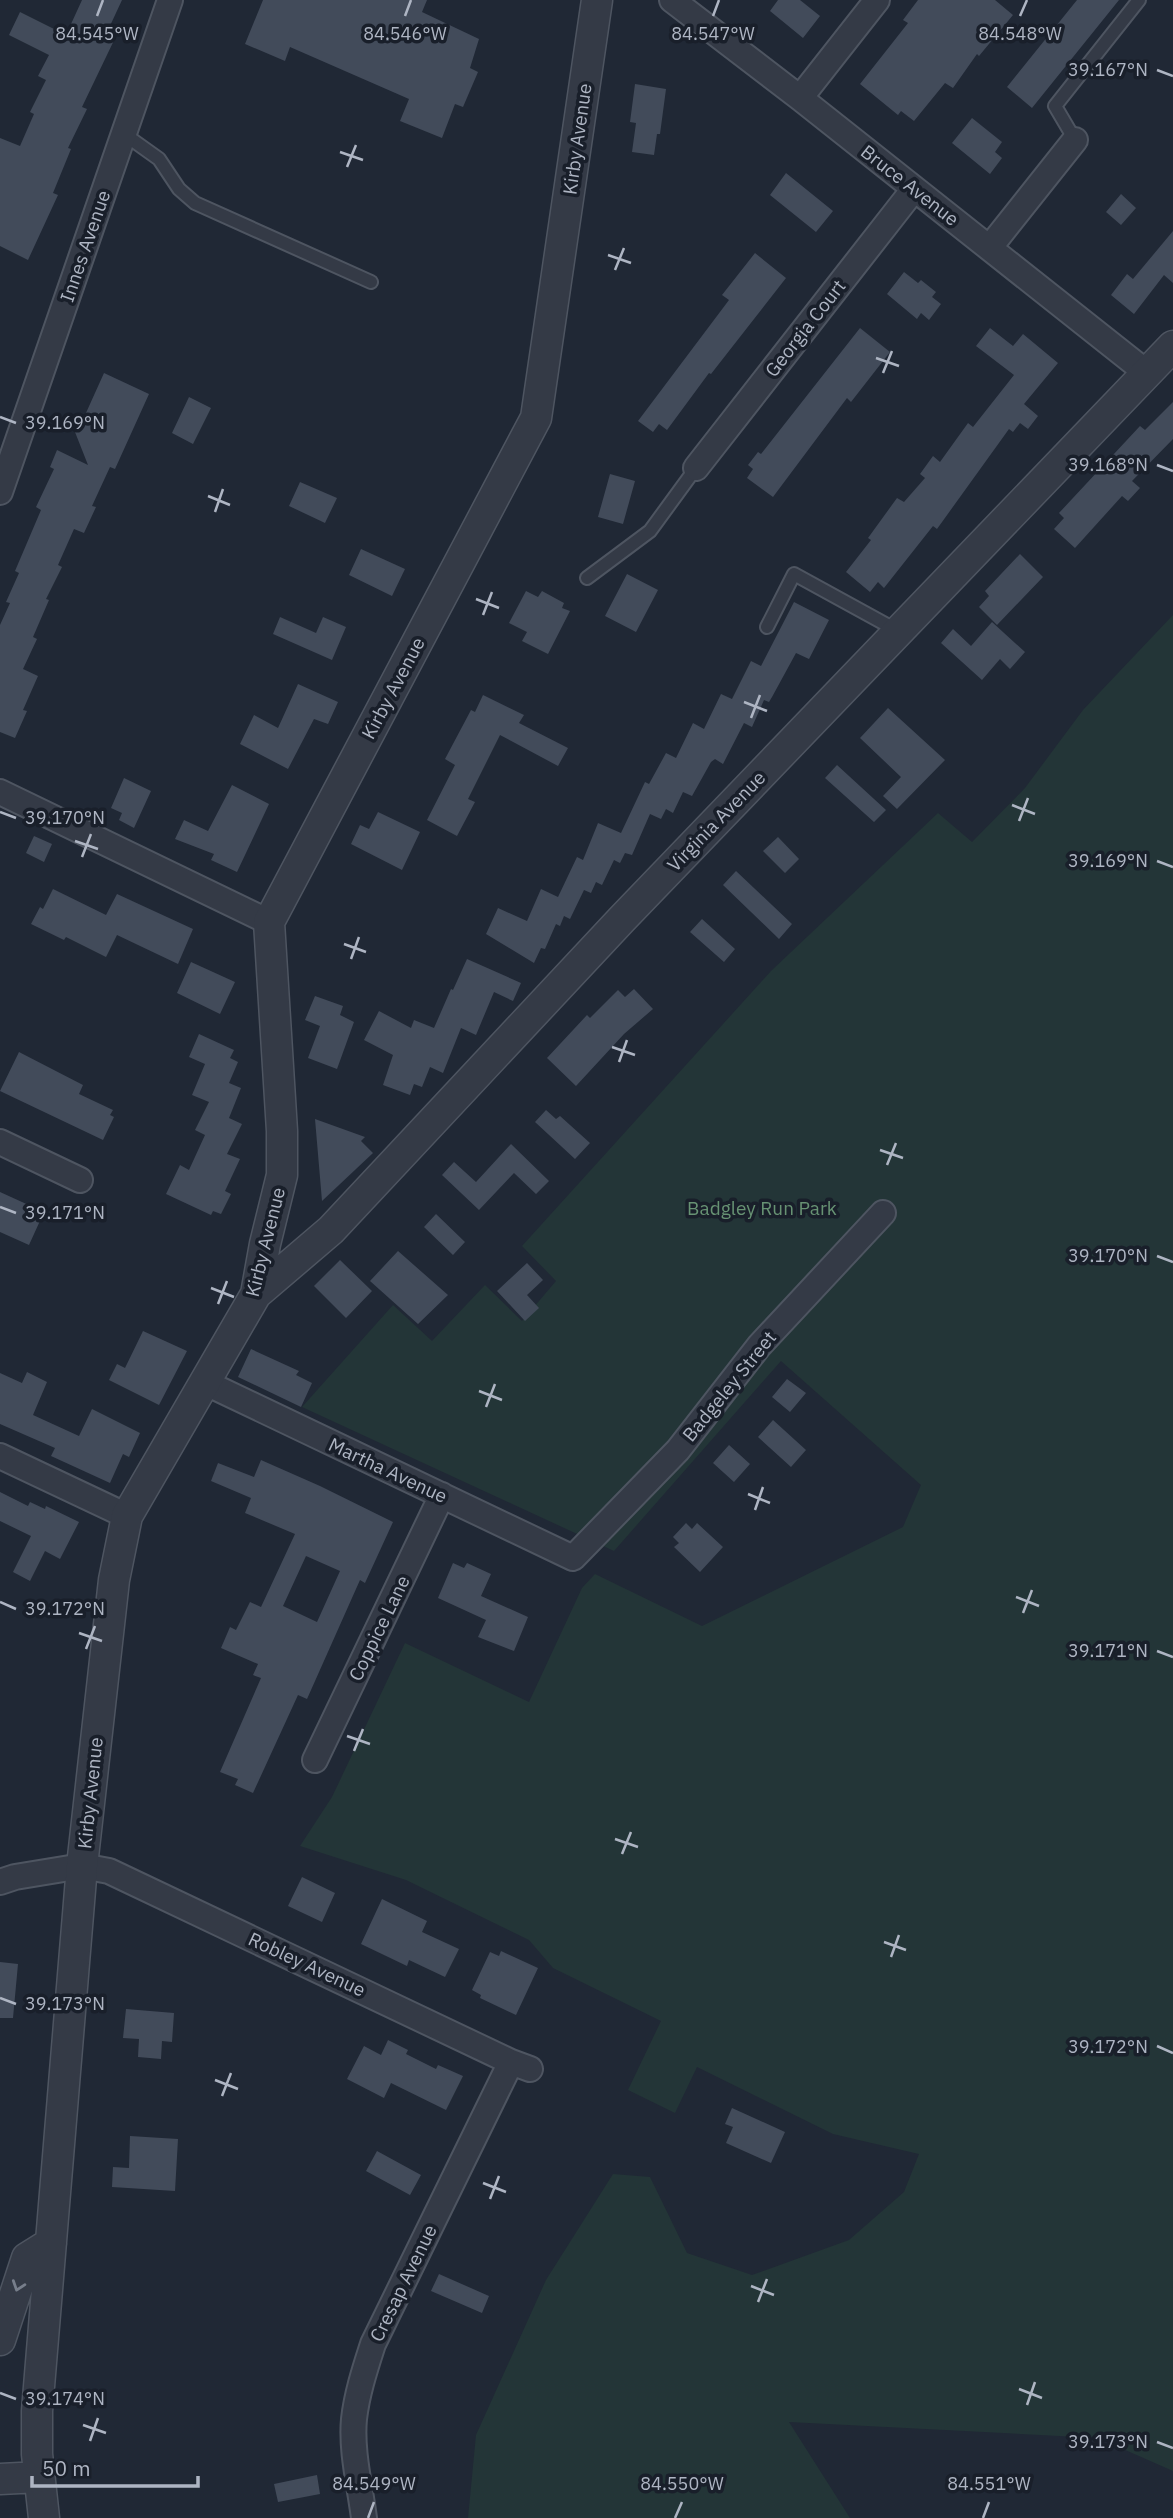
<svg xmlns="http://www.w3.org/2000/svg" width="1173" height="2518" viewBox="0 0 1173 2518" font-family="'IBM Plex Sans',sans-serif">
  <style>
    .green { fill: #233537 }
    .building { fill: #424b5a; fill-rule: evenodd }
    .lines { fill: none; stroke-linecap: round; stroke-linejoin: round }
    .service-casing { stroke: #4e5561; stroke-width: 16 }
    .minor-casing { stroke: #4e5561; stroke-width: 28 }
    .tertiary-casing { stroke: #4e5561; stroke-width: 33 }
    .service { stroke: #343a46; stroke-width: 12 }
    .minor { stroke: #343a46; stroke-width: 24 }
    .tertiary { stroke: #343a46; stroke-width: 30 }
    .oneway { stroke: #777e8b }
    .ticks { fill: none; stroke: #aeb5c3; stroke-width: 2.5 }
    .labels { text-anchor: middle; stroke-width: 7; stroke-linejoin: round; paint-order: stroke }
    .street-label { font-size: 19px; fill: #aeb5c3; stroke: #191f2a }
    .park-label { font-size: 19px; fill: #679273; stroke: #191f2a }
    .ticks-label { font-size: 18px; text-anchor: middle; fill: #aeb5c3; stroke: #191f2a; stroke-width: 7; stroke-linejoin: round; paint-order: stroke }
  </style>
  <rect width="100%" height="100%" fill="#202835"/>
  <path class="green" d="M1173,615V2471L1098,2438L789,2422L850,2518H468L476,2435L546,2280L613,2174L650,2177L687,2253L752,2275L849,2240L904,2192L919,2154L833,2134L697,2067L675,2113L628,2090L661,2021L553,1968L529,1940L406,1880L300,1846L332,1797L405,1643L529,1702L582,1588L595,1574L702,1626L903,1527L921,1485L781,1361L614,1551L302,1407L393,1305L432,1341L485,1285L522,1321L556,1281L522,1246L771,971L938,813L972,842L1025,788L1083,710Z"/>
  <path class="building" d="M82,0H122L109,28L118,32L82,107L87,109L68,148L71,149L53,193L58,195L28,260L0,246V138L20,146L34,114L30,112L46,80L38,76L49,55L9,35L20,12L66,35Z
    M263,0H427L422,12L479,39L470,68L478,72L463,107L455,104L442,138L400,121L409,99L290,47L285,61L245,44Z
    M778,0H800L820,16L803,38L770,11Z
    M918,0H995L1013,15L979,56L977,54L953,88L945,83L914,121L901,111L898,115L860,84L908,23L903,20Z
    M1077,0H1119L1032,108L1007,87Z
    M635,84L666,89L660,134H657L654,155L632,152L636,123L630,122Z
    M972,118L1002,142L995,152L1002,158L990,174L952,143Z
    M786,173L833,211L816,232L770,195Z
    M1121,194L1136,208L1121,225L1106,212Z
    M1173,231V283L1164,275L1134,314L1111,295L1127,274L1133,279Z
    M755,253L786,278L711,374L709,373L667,430L659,424L653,432L638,421L729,300L722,295Z
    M904,272L918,283L921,280L936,292L932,297L941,304L929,320L921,313L917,319L887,294Z
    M860,328L890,352L851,402L847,398L773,497L747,478L753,469L748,465L758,452L761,454Z
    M990,328L1013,346L1023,334L1058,363L1024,404L1038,416L1028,429L1020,423L1013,432L1009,429L937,529L933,526L884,588L878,582L870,592L846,572L871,540L868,538L897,498L904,502L925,478L920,474L933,456L940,462L968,423L973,427L1014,375L976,346Z
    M104,373L149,394L115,469L110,467L92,506L96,507L84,533L74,529L58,565L62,567L46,599L49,600L33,637L37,639L23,669L38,676L23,710L27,711L15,738L0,732V625L10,603L6,602L19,573L15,571L41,510L36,507L54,469L50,467L57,450L88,465L73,427L81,424Z
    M189,397L211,408L193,444L172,433Z
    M1173,402V439L1132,481L1140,488L1128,501L1122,496L1075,548L1054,529L1064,518L1059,513L1140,426L1145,430Z
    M610,474L635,481L623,524L598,517Z
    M300,482L337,498L325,523L289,506Z
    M361,549L405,569L392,596L349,575Z
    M1020,554L1043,577L997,625L979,607L989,596L985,591Z
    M627,574L658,590L636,632L605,616Z
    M526,591L538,597L542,591L564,603L562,608L570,611L548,654L522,641L527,632L509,623Z
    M794,602L829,620L809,659L796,653L772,697L769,702L764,700L752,727L744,723L723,764L715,759L711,762L692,796L683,792L673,813L666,809L661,819L650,814L632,855L625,853L620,863L614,860L602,885L596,882L591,893L584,890L570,919L564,916L560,926L556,924L545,949L541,948L534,963L486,934L498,908L527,921L541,889L558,897L577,857L583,860L598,823L621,833L645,782L649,784L666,753L676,758L693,723L704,729L721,694L732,699L751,661L761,666Z
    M280,617L316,633L323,617L346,627L332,660L273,634Z
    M992,622L1025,652L1010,669L1000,659L982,680L941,643L953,629L971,646Z
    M298,684L338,702L328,724L314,719L288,769L240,744L254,715L278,728Z
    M483,695L524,715L519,723L568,748L558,766L500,735L468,799L475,802L457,836L427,820L455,765L445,759L471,710L475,712Z
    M888,708L945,760L897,809L883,796L901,777L860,738Z
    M837,765L886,810L874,822L825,778Z
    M124,778L151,791L134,828L119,820L122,813L111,808Z
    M232,785L269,804L237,872L211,860L214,854L175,839L184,820L208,831Z
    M378,812L420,832L402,870L351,844L360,825L369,829Z
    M34,836L52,844L44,862L26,853Z
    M778,837L799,859L785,873L763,851Z
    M736,871L792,924L779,939L723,885Z
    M53,889L106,915L117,894L193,929L178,964L117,935L106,957L66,937L64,940L31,924L40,907L43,909Z
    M702,919L735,949L724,962L690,932Z
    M467,959L521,983L513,1001L494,992L476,1035L461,1028L443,1073L430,1067L422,1087L414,1084L410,1095L383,1085L393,1055L364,1040L379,1011L411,1028L414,1020L434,1028L451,989L453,990Z
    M191,962L235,982L220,1014L177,993Z
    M634,989L653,1009L624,1034L576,1086L547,1058L587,1015L590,1018L618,990L625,997Z
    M315,996L343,1006L340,1015L354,1022L337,1069L308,1058L320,1026L305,1020Z
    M199,1034L234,1050L230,1058L238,1062L229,1083L241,1088L229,1118L242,1124L227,1154L240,1159L225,1191L231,1194L221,1214L213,1211L211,1215L166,1194L180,1165L189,1170L205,1135L195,1130L209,1102L192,1095L205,1064L189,1057Z
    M19,1052L83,1085L79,1094L113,1110L110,1115L114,1117L103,1140L0,1091Z
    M546,1110L556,1119L560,1116L590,1143L575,1159L535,1122Z
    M315,1119L365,1137L361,1141L373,1153L322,1201Z
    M511,1144L549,1181L536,1194L514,1173L479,1210L442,1175L454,1162L476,1182Z
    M0,1192L44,1212L29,1245L0,1232Z
    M436,1214L465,1242L453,1255L424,1227Z
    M398,1251L448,1295L418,1324L370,1281Z
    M340,1260L372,1291L346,1318L314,1286Z
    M527,1263L543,1280L527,1295L539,1308L525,1321L497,1291Z
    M143,1331L187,1351L159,1405L109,1380L117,1364L125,1368Z
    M251,1349L299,1371L296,1375L312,1383L301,1407L238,1377Z
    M27,1372L47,1382L33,1415L79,1436L92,1409L140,1433L129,1457L123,1454L110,1483L51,1456L55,1448L0,1424V1373L22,1383Z
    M787,1379L806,1393L790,1412L772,1397Z
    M773,1420L806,1450L791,1467L758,1437Z
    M729,1445L750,1464L734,1482L713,1463Z
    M261,1460L320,1486L393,1522L365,1583L360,1580L307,1699L298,1695L253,1793L235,1785L238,1779L220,1772L261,1678L253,1675L258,1664L221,1648L230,1627L236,1630L250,1602L261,1607L295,1534L245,1513L251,1498L211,1481L218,1463L254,1477ZM306,1556L340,1571L317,1622L283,1606Z
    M0,1492L28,1506L30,1502L45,1509L46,1506L79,1522L60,1559L45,1551L30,1581L13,1572L31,1536L0,1521Z
    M686,1523L692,1529L697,1523L723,1547L700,1572L674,1547L679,1543L673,1537Z
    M453,1563L464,1568L467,1563L491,1574L481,1596L528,1617L514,1651L478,1637L486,1620L438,1598Z
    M302,1877L335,1893L322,1922L288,1906Z
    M382,1899L427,1921L422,1932L459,1949L445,1977L409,1960L407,1966L361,1944Z
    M501,1951L538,1968L516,2015L480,1998L481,1995L472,1990L490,1952L499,1956Z
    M0,1962L18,1964L13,2018H0Z
    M126,2009L174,2013L172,2042L162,2041L161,2059L138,2057L139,2039L123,2038Z
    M388,2040L408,2050L406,2054L436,2069L438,2065L463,2076L446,2110L391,2083L384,2098L347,2079L364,2046L381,2055Z
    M732,2108L785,2132L771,2163L726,2143L733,2127L725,2124Z
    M130,2136L178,2139L175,2191L112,2187L113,2167L129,2168Z
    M377,2151L421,2175L410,2195L366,2171Z
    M439,2274L489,2296L482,2313L431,2291Z
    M317,2475L320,2494L278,2502L274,2484Z"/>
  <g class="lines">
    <defs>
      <path id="service" d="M124,134L159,159L179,189L195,203L371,282
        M1075,140L1055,106L1139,0
        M587,578L650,531L696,468
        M767,627L794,574L898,631"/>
      <path id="minor" d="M672,0L800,98L1147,373
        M800,98L877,0
        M990,247L1075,140
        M696,468L914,189
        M0,492L170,0
        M0,792L269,922
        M0,1142L80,1180
        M204,1382L573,1558L678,1450L759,1346L883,1213
        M0,1456L127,1516
        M315,1760L442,1495
        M0,1882L15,1877L82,1866L109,1871L511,2062L530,2069
        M364,2518C360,2486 351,2451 354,2419C357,2393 365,2369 373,2344L511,2062"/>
      <path id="tertiary" d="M256,1294L331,1230L622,919L1173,346
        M0,2340L27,2258L51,2243
        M0,2479L39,2477
        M44,2518L37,2454V2411L82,1866L114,1580L127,1516L256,1294L265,1244L282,1175V1131L269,922L536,418L597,0"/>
    </defs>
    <use href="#service" class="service-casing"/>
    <use href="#minor" class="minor-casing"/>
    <use href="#tertiary" class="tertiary-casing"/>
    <use href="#service" class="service"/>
    <use href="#minor" class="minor"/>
    <use href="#tertiary" class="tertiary"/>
  </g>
  <defs><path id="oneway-chevron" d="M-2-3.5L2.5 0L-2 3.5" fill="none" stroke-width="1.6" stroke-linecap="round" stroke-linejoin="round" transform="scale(1.75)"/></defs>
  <use class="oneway" href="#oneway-chevron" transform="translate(18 2286) rotate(109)"/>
  <path class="ticks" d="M97,16L103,0M405,16L411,0M713,16L719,0M1020,16L1027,0M1157,70L1173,76M340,152L363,160M347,167L356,145M608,255L631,263M615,270L624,248M876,358L899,366M883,373L892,351M0,417L16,423M1157,465L1173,471M208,496L230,505M215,512L223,489M476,599L499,608M483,615L492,592M744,702L767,711M751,718L760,695M1012,805L1035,814M0,812L16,818M1019,821L1028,798M75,841L98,849M82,857L91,834M1157,861L1173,867M344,944L366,952M351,959L359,937M612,1047L635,1055M619,1062L627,1040M880,1150L903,1158M887,1165L896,1143M0,1207L16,1213M1157,1256L1173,1262M211,1288L234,1297M218,1304L227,1281M479,1391L502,1400M486,1407L495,1384M748,1494L770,1503M755,1510L763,1487M1016,1597L1039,1606M0,1602L16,1609M1023,1613L1032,1590M79,1633L102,1641M86,1649L95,1626M1157,1651L1173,1657M347,1736L370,1744M354,1751L363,1729M615,1839L638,1847M622,1854L631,1832M884,1942L906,1950M891,1957L899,1935M0,1998L16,2004M1157,2046L1173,2053M215,2080L238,2089M222,2096L231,2073M483,2183L506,2192M490,2199L499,2176M751,2286L774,2295M758,2302L767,2279M1019,2389L1042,2398M0,2393L16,2399M1027,2405L1035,2382M83,2425L106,2433M90,2441L98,2418M1157,2442L1173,2448M368,2518L374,2502M675,2518L682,2502M983,2518L989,2502"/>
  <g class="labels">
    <g class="street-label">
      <text transform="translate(577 139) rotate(-82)" y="7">Kirby Avenue</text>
      <text transform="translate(910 185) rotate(38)" y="7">Bruce Avenue</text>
      <text transform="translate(85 246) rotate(-71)" y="7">Innes Avenue</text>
      <text transform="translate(805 328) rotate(-52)" y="7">Georgia Court</text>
      <text transform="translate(393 688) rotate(-62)" y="7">Kirby Avenue</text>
      <text transform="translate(716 821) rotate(-46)" y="7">Virginia Avenue</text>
      <text transform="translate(265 1242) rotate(-76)" y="7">Kirby Avenue</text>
      <text transform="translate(729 1386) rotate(-51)" y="7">Badgeley Street</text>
      <text transform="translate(388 1470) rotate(25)" y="7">Martha Avenue</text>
      <text transform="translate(379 1628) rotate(-64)" y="7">Coppice Lane</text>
      <text transform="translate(90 1793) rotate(-84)" y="7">Kirby Avenue</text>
      <text transform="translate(307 1964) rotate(25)" y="7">Robley Avenue</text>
      <text transform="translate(403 2283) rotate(-64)" y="7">Cresap Avenue</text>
    </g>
    <g class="park-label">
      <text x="762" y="1215">Badgley Run Park</text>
    </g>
  </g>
  <g class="ticks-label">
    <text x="1020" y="40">84.548°W</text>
    <text x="97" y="40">84.545°W</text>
    <text x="405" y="40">84.546°W</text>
    <text x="713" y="40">84.547°W</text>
    <text x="1108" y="76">39.167°N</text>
    <text x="65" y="429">39.169°N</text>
    <text x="1108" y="471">39.168°N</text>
    <text x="65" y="824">39.170°N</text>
    <text x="1108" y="867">39.169°N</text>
    <text x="65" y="1219">39.171°N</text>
    <text x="1108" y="1262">39.170°N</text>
    <text x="65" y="1615">39.172°N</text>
    <text x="1108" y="1657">39.171°N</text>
    <text x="65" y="2010">39.173°N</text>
    <text x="1108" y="2053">39.172°N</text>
    <text x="65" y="2405">39.174°N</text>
    <text x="1108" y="2448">39.173°N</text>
    <text x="374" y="2490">84.549°W</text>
    <text x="682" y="2490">84.550°W</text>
    <text x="989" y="2490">84.551°W</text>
  </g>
  <path d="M32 2476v10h166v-10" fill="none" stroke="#aeb5c3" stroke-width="3.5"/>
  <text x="42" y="2476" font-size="21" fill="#aeb5c3" stroke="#191f2a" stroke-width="5" paint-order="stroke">50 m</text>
</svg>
